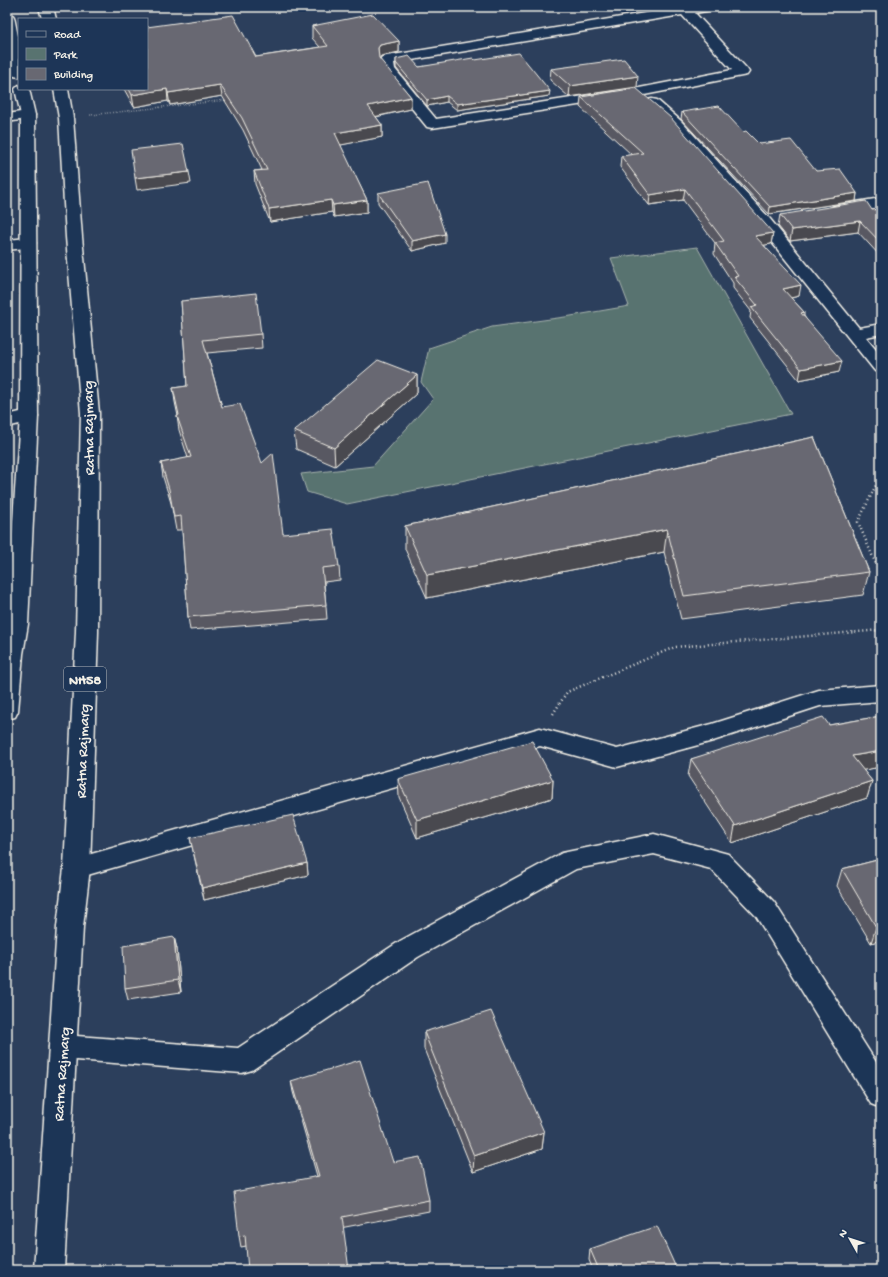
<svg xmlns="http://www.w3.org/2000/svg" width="888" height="1277" viewBox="0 0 888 1277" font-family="'Gochi Hand',sans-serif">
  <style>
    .green { fill: #587370; stroke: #a6b2ac }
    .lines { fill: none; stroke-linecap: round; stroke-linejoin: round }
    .minor-casing { stroke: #f4f1e8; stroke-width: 3 }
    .highway-casing { stroke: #f4f1e8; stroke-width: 3 }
    .path-far1 { stroke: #f4f1e8; stroke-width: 1.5; stroke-dasharray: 0.5 2; stroke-linecap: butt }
    .path { stroke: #f4f1e8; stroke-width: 2.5; stroke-dasharray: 1 3; stroke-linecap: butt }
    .minor { fill: #1d3557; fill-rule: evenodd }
    .highway { fill: #1d3557; fill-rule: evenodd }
    .wall { fill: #595962; stroke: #f4f1e8 }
    .shaded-wall { fill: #494950; stroke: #f4f1e8 }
    .building { fill: #686872; stroke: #f4f1e8 }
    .labels { text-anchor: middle; stroke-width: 3; stroke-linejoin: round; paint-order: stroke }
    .shield { fill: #1d3557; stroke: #b4b9bc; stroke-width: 1 }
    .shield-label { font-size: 14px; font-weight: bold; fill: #f4f1e8 }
    .street-label { font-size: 15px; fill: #f4f1e8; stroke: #1d3557 }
  </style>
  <rect width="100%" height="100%" fill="#2c3f5c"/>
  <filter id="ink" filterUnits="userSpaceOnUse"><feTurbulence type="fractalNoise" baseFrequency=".025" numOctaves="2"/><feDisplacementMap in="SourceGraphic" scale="8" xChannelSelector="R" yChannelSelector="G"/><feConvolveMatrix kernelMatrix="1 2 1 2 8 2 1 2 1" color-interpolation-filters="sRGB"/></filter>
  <g filter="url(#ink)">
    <path class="green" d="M697,247L791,414L347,504L307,492L301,474L373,466L433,399L421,382L429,348L492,327L565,317L629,306L611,258Z"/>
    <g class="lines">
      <defs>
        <path id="minor" d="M681,7H713L711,10L695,13L747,69L749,72L747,75L639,96L634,95L632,92L634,89L732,70L682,15L394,63L395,69L436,119L610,92L615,93L617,96L615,99L610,100L432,128L427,127L381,70L380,60L382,57L387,56Z
          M652,99L657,100L681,121L770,219L859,328L881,324V334L866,337L881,355V372L875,371L758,225L671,127L647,106L645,103L647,100Z
          M28,111L33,112L35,115L33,118L7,122V114Z
          M881,198V208L838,215L832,213L830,210L832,207L838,205Z
          M28,238L34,239L36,243L34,247L7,250V240Z
          M29,410L36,412L38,416L36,420L7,427V415Z
          M881,685V701L820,706L713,741L617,767L540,746L77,878L68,875L64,868L68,861L77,858L540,728L617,749L712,724L819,690Z
          M654,834L728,854L774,902L881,1070V1108L871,1104L756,916L711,869L654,854L576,869L418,957L252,1070L242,1073L63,1059L53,1056L49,1047L53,1038L63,1035L238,1048L400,941L562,853Z"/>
        <path id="highway" d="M39,7H53L56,19H42Z
          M7,13L12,14L14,17L19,41V77L14,76L12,73L7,50Z
          M19,85V89H29L35,115L38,416L28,624L23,654L18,711L15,717L7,719V610L20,416L21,115L15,89Z
          M54,89H68L73,118L82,237L99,413L98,632L90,868L83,927L64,1270H34L57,927L64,868L76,632L81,413L66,237L59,118Z"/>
      </defs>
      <use href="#minor" class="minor-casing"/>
      <use href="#highway" class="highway-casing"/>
      <path class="path-far1" d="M90,115L227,100"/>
      <path class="path" d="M881,475L858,522L881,576
        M553,714L567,692L675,647L881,630"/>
      <use href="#minor" class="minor"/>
      <use href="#highway" class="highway"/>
    </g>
    <path class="wall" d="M312,26L399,41V52L381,56L379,59L411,97V109L376,117L382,125V137L340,145L367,200V212L334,217L332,212L270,222L255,184L254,171L262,170L243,130L222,96L170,105L168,101L134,107L124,89H147L256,57L320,47L312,38Z
      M396,59L419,67L475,60L549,96L457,110L447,102L427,106L396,68Z
      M551,69L637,87L569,97L550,80Z
      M581,97L773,233L771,244L764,245L799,296L791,298L804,312V316L839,372L799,380L750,318L751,311L733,288V283L714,254L715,243L683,200L649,205L620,167L621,156L632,155L580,107Z
      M682,112L743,132L759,144L816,171L857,193L856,201L769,214L681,119Z
      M378,193L445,243L412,251L378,203Z
      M881,209V257L858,232L790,241L778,226L780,215Z
      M181,301L261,334L262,348L207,353L222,407L283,534L339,566L340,580L324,582L327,619L190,630L188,617L182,530H176L171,503L163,477L161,463L188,458L179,430L177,416H178L175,402L173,388L187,386Z
      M417,375V393L335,466L296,449L294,431Z
      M814,437L869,572L863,595L681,619L664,552L427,598L405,549V526Z
      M881,716V767L863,770L872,781L867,798L732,843L688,776L691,759L829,725Z
      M398,779L553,780L552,798L417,838L399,797Z
      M190,838L307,863L308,875L204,900L193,851Z
      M881,859V940L871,943L837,886L842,869Z
      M174,937L177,949L181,992L128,1000L125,988Z
      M424,1032L544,1132L542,1149L473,1172L424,1049Z
      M291,1081L393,1162L429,1200V1211L241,1247L239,1236L317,1176L293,1092Z
      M590,1249L677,1270H593L589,1260Z"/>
    <path class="shaded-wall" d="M399,41V52L381,56L379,60L378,48L380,45Z
      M638,76L637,87L569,97L570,86Z
      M220,85L222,96L170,105L168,93Z
      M167,89L168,101L134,107L132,95Z
      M550,91L549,96L457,110V104Z
      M447,96V102L427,106V100Z
      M411,97V109L369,118L368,106Z
      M382,125V137L336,146L335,133Z
      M189,172L191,183L137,190L135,178Z
      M685,189L683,200L649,205L650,195Z
      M857,193L856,201L769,214L770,207Z
      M331,200L332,212L270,222L269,209Z
      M367,200V212L334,217L333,205Z
      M860,221L858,232L790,241L792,230Z
      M773,233L771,244L754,247L755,236Z
      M445,234V243L412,251V241Z
      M801,285L799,296L782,300L783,289Z
      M842,361L839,372L799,380L801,369Z
      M417,375V393L335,466L334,448Z
      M667,529L664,552L427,598V575Z
      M881,751V767L848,773L852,756Z
      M553,780L552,798L417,838V820Z
      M872,781L867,798L732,843L735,826Z
      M307,863L308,875L204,900L202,888Z
      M881,925V940L871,943L876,927Z
      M174,937L177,949L181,992L178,980Z
      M544,1132L542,1149L473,1172L474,1156Z"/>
    <path class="building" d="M373,14L399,41L380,45L378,48L379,58L411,97L368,106L382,125L335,133L367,200L333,205L331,200L269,209L254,171L267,170L242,118L220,85L168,93L167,89L132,95L129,89H147V27L233,15L256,57L328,46L312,26Z
      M519,53L550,91L457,104L447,96L427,100L396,63V59L409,56L419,67L473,58L475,60Z
      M624,59L638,76L570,86L551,69Z
      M636,88L671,118L773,233L755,236L801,285L783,289L804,312L801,313L842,361L801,369L751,307L757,305L734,277L738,276L715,243L724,241L685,189L650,195L621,156L643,153L581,97Z
      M719,106L743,132L746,131L759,144L791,140L816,171L840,169L857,193L770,207L682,112Z
      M183,144L189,172L135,178L131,150Z
      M428,183L445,234L412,241L378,193Z
      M866,201L872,210L881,209V243L860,221L792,230L780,215Z
      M256,293L261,334L203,340L222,407L240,404L262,463L273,453L283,534L333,529L339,566L322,568L326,605L188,617L181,516L174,517L169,489L161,463L191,457L177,416L179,415L173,388L187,386L181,301Z
      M378,360L417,375L334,448L294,431Z
      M814,437L869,572L684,596L667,529L427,575L405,526Z
      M881,716V751L852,756L872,781L735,826L691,759L823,717L829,725Z
      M532,741L553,780L417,820L398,779Z
      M293,815L307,863L202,888L190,838Z
      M881,859V925L876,927L842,869Z
      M174,937L178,980L125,988L123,946Z
      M491,1011L544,1132L474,1156L424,1032Z
      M360,1060L393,1162L420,1157L429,1200L342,1217L349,1270H248L245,1235L239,1236L234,1192L319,1176L291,1081Z
      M657,1226L677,1270H599L590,1249Z"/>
  </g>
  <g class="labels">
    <rect class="shield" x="64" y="667" width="42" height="24" rx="3"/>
    <g class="shield-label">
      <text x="85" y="684">NH58</text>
    </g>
    <g class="street-label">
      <text transform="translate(88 428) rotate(-91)" y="5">Ratna Rajmarg</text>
      <text transform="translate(82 751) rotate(-88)" y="5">Ratna Rajmarg</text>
      <text transform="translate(61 1074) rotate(-86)" y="5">Ratna Rajmarg</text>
    </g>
  </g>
  <rect width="888" height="1277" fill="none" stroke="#1d3557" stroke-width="24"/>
  <rect x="12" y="12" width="864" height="1253" fill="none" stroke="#f4f1e8" stroke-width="1.5" filter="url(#ink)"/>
  <rect x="18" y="18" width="130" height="72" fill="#1d3557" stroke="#738091"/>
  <rect x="26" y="31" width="20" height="6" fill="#1d3557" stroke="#738091"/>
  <text x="54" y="38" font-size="12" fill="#f4f1e8">Road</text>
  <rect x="26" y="48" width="20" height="12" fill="#587370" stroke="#738091"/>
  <text x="54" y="58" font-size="12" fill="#f4f1e8">Park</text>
  <rect x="26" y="68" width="20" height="12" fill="#686872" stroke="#738091"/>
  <text x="54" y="78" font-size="12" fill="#f4f1e8">Building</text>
  <g transform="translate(850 1239) rotate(309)" stroke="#1d3557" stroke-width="3" paint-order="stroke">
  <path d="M0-3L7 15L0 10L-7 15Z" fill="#f4f1e8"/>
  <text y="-6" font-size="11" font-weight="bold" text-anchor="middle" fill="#f4f1e8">N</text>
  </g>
</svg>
